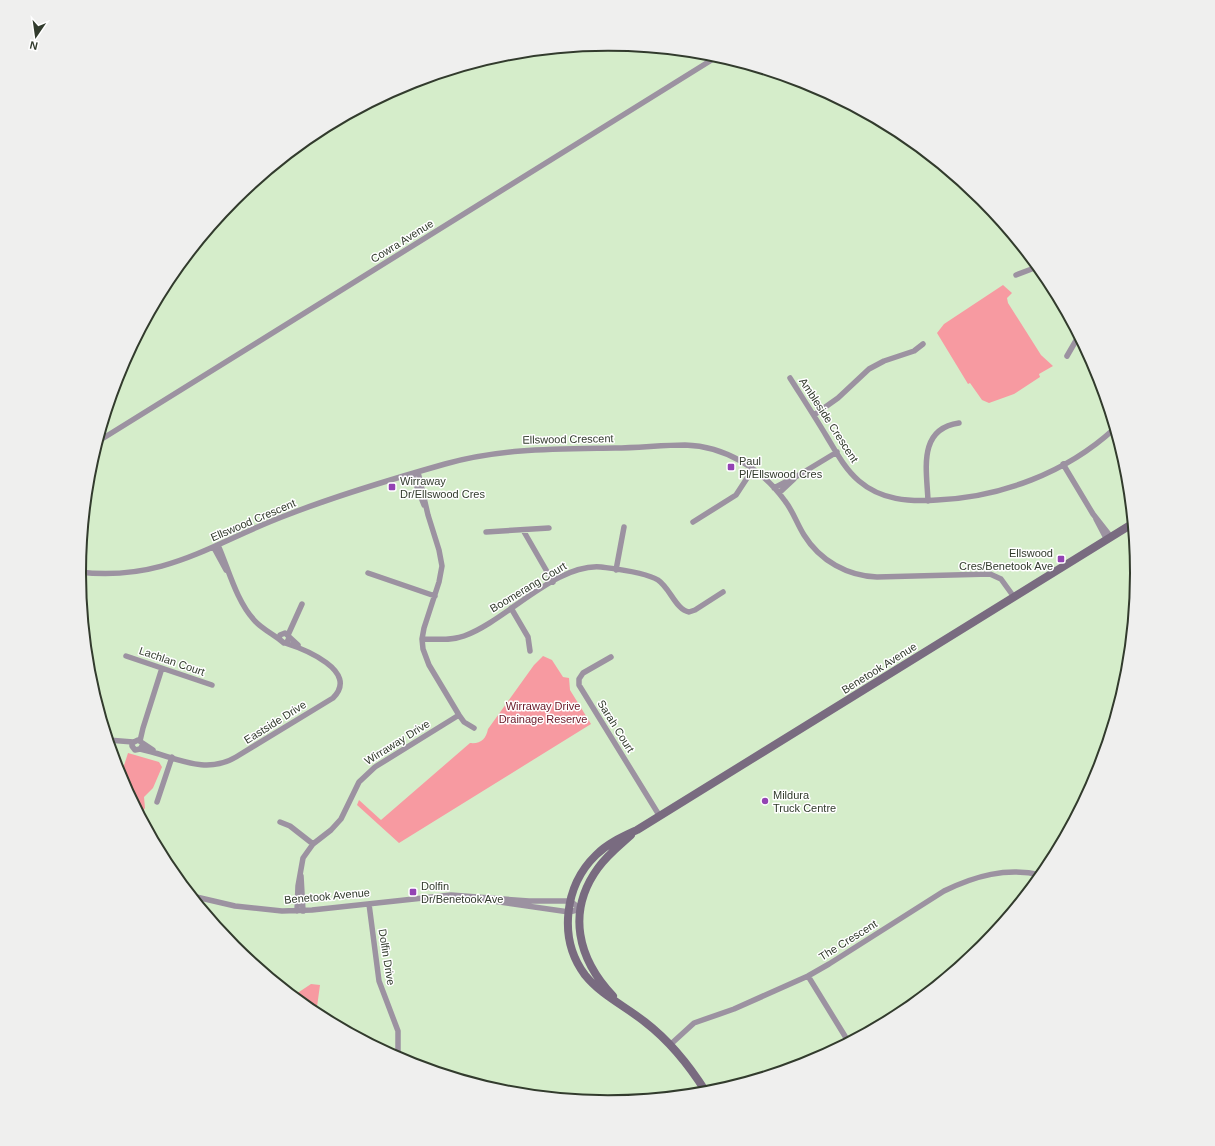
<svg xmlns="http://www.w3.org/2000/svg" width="1215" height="1146" viewBox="0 0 1215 1146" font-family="Helvetica,sans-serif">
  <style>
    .green { fill: #f79aa1 }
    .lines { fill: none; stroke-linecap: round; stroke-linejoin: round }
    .minor { stroke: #9c92a1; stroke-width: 5.5 }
    .secondary { stroke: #796b80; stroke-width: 8 }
    .poi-dot { fill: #9343b3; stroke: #fff; stroke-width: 1.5 }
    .labels { text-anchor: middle; stroke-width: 3; stroke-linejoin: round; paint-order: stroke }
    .street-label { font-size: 11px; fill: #323b2d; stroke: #fff }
    .poi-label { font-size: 11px; fill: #323b2d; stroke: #fff; text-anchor: start }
    .park-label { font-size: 11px; fill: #681726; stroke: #fff }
    .rim { fill: none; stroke: #323b2d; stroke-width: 2 }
  </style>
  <rect width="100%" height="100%" fill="#d5edca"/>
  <path class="green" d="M1003,285L1012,293L1007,298L1008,303L1041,355L1053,366L1039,374L1040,377L1014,394L989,403L982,400L970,383L968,384L937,333L944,324Z
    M543,656L552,660L563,677L569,678L570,690L591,724L399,843L357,805L359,800L381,820L470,743C481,744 486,739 488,729L534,665Z
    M128,753L159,762L162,767L153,788L144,797L145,808L140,816L120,778Z
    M311,984L320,985L316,1014L293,996Z"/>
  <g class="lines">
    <path class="minor" d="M1016,275L1037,267
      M1067,356L1078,337
      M790,378C802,397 815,417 827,437C836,452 845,469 859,481C881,500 909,502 937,500C1001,497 1066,473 1114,429
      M814,415L838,398L869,369L884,361L914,351L923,344
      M97,442L718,56
      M1063,464L1093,514L1111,537
      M418,472L428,515L439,550L442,566L439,582L424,628L422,639L423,649L429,665L459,715L464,722L474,728
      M412,474L424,505
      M774,488L799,475L837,452
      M779,493L794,479
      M928,501C927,471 917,429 959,423
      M1096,519L1107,540
      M693,522L736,495L753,469
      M523,530L553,582
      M486,532L549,528
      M218,545C229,570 236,600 254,620C261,628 271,633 279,639
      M214,548L226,570
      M616,570L624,527
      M79,572C165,582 212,543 287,515C338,495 392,479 445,464C502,448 557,449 615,448C638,448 662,445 685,445C725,446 762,469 785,501C793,511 797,524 804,535C820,561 848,576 877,577L990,574L1001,579L1014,597
      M368,573L435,596
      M511,608L528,637L530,651
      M288,635L302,604
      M289,638L287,642L284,643L279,639L280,635L285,633L298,645
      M422,639C436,639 451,641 464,636C506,621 556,563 601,567C616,569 645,572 658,580C670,588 676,610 689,612L695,610L723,592
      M126,656L212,685
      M611,657L583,673L579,679V685L659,815
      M108,740L133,742
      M140,741L143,728L162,668
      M142,746L140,749L135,750L132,746V743L138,740L153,750
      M140,749C174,756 204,776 236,757L333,698C360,671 304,649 285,643
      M157,802L172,757
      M280,822L290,826L313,844
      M301,876L303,911
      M192,896L235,906L282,911L312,910L451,895L529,901H570L581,909
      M479,899L569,912L581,909
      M369,904L379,981L398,1031V1058
      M297,911L298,886L303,858L313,844L331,830L341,819L359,782L375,767L459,715
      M808,976L848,1041
      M671,1044L694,1023L734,1009L808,976L829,964L944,891C975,876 1006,867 1041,875"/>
    <path class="secondary" d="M613,996C578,959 566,912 598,868C607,855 620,845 631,835
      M706,1092C689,1065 671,1042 645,1022C625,1006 601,995 585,975C558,939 564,886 596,855C608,843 622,837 637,830L1132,524"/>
  </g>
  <g class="poi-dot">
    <rect x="727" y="463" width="8" height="8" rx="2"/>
    <rect x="388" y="483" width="8" height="8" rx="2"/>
    <rect x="1057" y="555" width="8" height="8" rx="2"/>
    <circle cx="765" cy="801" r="4"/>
    <rect x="409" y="888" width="8" height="8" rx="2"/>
  </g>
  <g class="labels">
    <g class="street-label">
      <text transform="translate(402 241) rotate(-32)" y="4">Cowra Avenue</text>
      <text transform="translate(829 420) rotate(57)" y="4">Ambleside Crescent</text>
      <text transform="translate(568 439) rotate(-1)" y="4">Ellswood Crescent</text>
      <text transform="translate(253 520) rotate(-23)" y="4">Ellswood Crescent</text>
      <text transform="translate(528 587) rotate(-31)" y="4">Boomerang Court</text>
      <text transform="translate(172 661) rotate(19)" y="4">Lachlan Court</text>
      <text transform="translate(879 668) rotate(-32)" y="4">Benetook Avenue</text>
      <text transform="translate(275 722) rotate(-32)" y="4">Eastside Drive</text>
      <text transform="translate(616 726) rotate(58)" y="4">Sarah Court</text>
      <text transform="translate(397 742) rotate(-32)" y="4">Wirraway Drive</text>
      <text transform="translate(327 896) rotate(-5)" y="4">Benetook Avenue</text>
      <text transform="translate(848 940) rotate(-32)" y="4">The Crescent</text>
      <text transform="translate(387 957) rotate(81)" y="4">Dolfin Drive</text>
    </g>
    <g class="poi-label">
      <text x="739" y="465">Paul<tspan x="739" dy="13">Pl/Ellswood Cres</tspan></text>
      <text x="400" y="485">Wirraway<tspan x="400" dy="13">Dr/Ellswood Cres</tspan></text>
      <text x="1053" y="557" text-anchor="end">Ellswood<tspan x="1053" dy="13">Cres/Benetook Ave</tspan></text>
      <text x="773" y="799">Mildura<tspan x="773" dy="13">Truck Centre</tspan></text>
      <text x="421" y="890">Dolfin<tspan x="421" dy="13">Dr/Benetook Ave</tspan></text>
    </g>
    <g class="park-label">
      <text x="543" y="710">Wirraway Drive<tspan x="543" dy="13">Drainage Reserve</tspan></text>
    </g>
  </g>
  <path d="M0 0H1215V1146H0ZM86 573a522 522 0 1 1 1044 0a522 522 0 1 1-1044 0Z" fill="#efefee" fill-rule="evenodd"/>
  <path class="rim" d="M86 573a522 522 0 1 1 1044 0a522 522 0 1 1-1044 0Z"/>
  <g transform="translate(36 36) rotate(193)" stroke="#ffffff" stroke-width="3" paint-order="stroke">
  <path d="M0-3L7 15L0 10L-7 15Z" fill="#323b2d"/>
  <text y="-6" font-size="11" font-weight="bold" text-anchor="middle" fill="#323b2d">N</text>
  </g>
</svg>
